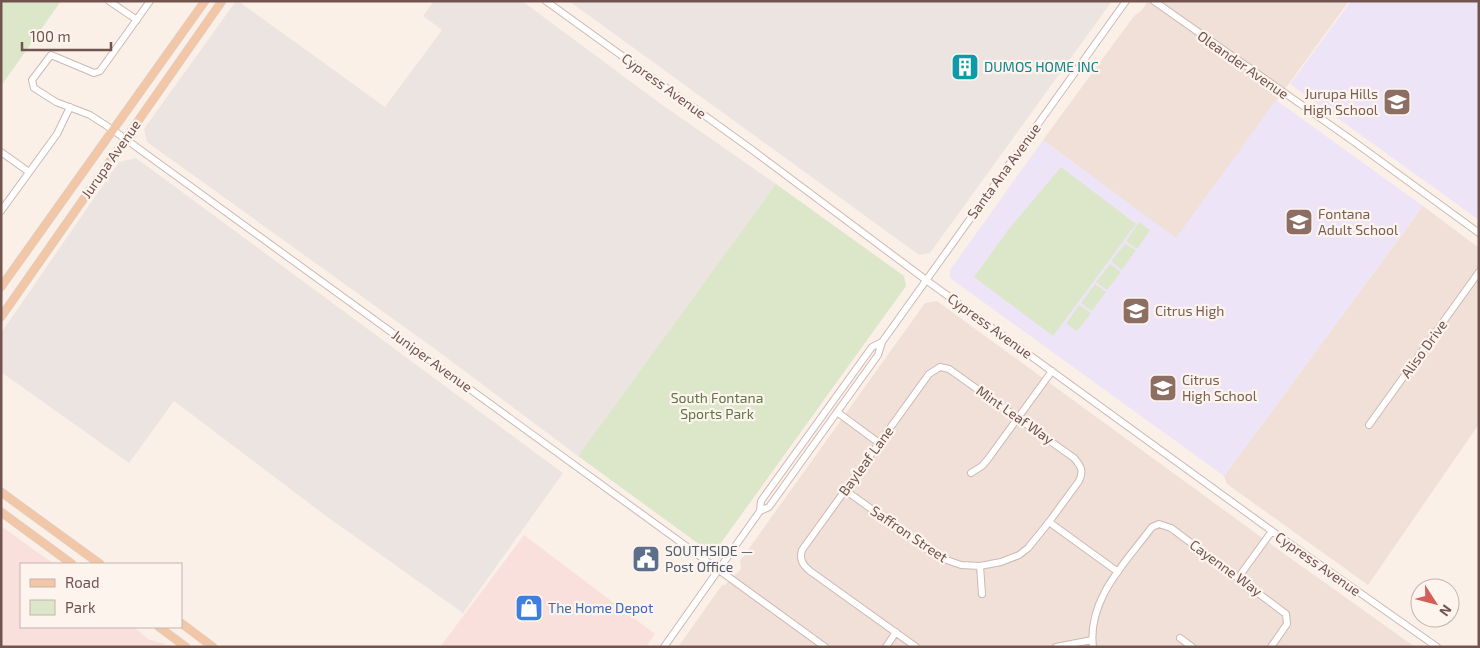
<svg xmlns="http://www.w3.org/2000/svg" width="1480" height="648" viewBox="0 0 1480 648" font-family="'Exo 2',sans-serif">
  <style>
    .residential { fill: #f1e0d7 }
    .commercial { fill: #f9e0dd }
    .industrial { fill: #ebe4e1 }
    .education { fill: #ede5f7 }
    .green { fill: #dbe7c8 }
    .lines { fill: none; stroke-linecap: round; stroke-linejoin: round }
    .minor-casing { stroke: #cdb8b2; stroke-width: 8 }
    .major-casing { stroke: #d8cfce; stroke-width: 9 }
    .minor { stroke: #fff; stroke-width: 6 }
    .major { stroke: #f2c7a8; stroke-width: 8 }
    .labels { text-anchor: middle; stroke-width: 4.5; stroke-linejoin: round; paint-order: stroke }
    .street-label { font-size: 14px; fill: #72544f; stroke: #fdf4ee }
    .culture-label { font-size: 14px; fill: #0d838f; stroke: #fdf4ee; text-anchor: start }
    .education-label { font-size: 14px; fill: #785e54; stroke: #fdf4ee; text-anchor: start }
    .park-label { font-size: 14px; fill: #5f7648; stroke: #fdf4ee }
    .service-label { font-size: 14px; fill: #4e5e75; stroke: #fdf4ee; text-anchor: start }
    .shop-label { font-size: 14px; fill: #366cbe; stroke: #fdf4ee; text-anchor: start }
  </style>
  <rect width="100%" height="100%" fill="#faf0e8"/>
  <path class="residential" d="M1148,1H1349L1176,239L1043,140L1134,16L1142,10Z
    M1423,206L1479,248V424L1368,585L1227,484L1224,476Z
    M937,301L1279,550L1415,647H678L722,585H725L741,569L740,561L925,303Z"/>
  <path class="commercial" d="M1,526L54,564H21V627H134L148,639L164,644L167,647H1Z
    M524,535L655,634L646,647H440Z"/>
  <path class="industrial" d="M236,1H238L385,107L442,30L423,16L434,1H522L661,104L776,184L578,456L435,349L147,142L144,129Z
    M569,1H1112L930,253L919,255Z
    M136,158L563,473L463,613L326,516L174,401L129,463L1,372V333L119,162Z"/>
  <path class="education" d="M1351,1H1479V220L1290,84Z
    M1276,100L1423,206L1224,476L950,278V270L1043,140L1176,238Z"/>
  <path class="green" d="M1,1H61L1,86Z
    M1061,167L1136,224L1053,336L974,277L1008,230Z
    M776,184L904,276L906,286L718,547L707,550L578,456Z
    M1139,222L1150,230L1137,249L1126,241Z
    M1125,244L1136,250L1122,270L1111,261Z
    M1110,264L1121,272L1107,290L1096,282Z
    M1095,284L1106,292L1092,311L1081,303Z
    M1079,305L1091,313L1077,331L1066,324Z"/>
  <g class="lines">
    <defs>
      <path id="minor" d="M109,1L137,20
        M150,1L100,71L94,73L51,55L32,80L34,88L56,102L90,115L113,130L825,647
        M546,1L751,149L926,280L1272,531L1437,647
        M1154,1L1353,141L1479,233
        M1,152L29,172
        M1,211L57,134L70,107
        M837,412L879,443
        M1369,425L1479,272
        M971,473L982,466L988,459L1052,371
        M845,490L938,557L961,565L980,566L1001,562L1019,555L1028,548L1049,522L1079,481C1084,471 1081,466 1074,458L949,369L940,367L929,374L802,550C799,560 803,565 810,571L916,647
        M760,511L761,501L872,347L882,342
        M1049,522L1118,572
        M980,566L982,594
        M1238,578L1272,531
        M1180,638L1192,647
        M664,647L760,511L769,507L878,355L882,342L1126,1
        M886,647L896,632
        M1056,647L1092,640
        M1093,647C1087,599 1126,562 1152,527L1159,524L1171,528L1286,614L1287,624L1271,647"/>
      <path id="major" d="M1,287L205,1
        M1,317L222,1
        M1,492L100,564
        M1,512L72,564
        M181,623L213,647
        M159,627L186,647"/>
    </defs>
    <use href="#minor" class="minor-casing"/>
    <use href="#major" class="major-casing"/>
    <use href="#minor" class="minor"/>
    <use href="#major" class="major"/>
  </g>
  <defs>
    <symbol id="building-square" viewBox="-11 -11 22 22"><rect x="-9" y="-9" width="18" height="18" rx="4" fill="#0f9aa8" stroke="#fdf4ee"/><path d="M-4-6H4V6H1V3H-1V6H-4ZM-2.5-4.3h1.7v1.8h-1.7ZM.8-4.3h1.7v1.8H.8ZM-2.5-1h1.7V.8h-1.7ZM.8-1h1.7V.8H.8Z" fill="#fff"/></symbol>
    <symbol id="school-square" viewBox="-11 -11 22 22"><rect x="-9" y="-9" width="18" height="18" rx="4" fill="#8d6e63" stroke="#fdf4ee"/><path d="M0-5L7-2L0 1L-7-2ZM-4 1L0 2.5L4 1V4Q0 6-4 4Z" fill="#fff"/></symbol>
    <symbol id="civic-square" viewBox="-11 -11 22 22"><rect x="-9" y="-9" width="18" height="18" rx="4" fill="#5c6f8a" stroke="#fdf4ee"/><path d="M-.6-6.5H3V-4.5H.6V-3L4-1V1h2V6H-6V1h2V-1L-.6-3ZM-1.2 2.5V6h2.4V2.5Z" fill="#fff"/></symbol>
    <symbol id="shop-square" viewBox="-11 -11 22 22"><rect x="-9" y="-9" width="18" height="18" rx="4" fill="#3f7fe0" stroke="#fdf4ee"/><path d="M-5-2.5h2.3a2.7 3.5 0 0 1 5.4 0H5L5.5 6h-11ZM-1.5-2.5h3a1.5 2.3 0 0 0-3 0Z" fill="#fff"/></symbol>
  </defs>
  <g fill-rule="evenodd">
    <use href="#building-square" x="949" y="51" width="32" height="32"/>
    <use href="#school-square" x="1381" y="86" width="32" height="32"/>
    <use href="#school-square" x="1283" y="206" width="32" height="32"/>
    <use href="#school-square" x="1120" y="295" width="32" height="32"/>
    <use href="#school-square" x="1147" y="372" width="32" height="32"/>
    <use href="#civic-square" x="630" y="543" width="32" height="32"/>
    <use href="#shop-square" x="513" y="592" width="32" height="32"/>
  </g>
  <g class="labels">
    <g class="street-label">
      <text transform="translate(1243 65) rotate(35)" y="5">Oleander Avenue</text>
      <text transform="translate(664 86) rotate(36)" y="5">Cypress Avenue</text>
      <text transform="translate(111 159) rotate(-55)" y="5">Jurupa Avenue</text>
      <text transform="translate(1004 171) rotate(-54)" y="5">Santa Ana Avenue</text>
      <text transform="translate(990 326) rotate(36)" y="5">Cypress Avenue</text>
      <text transform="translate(1424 349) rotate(-54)" y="5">Aliso Drive</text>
      <text transform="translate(432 361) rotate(36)" y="5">Juniper Avenue</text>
      <text transform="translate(1015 415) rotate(35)" y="5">Mint Leaf Way</text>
      <text transform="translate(866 461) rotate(-54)" y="5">Bayleaf Lane</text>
      <text transform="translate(909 534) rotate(34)" y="5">Saffron Street</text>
      <text transform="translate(1318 564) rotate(35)" y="5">Cypress Avenue</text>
      <text transform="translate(1226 568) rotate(36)" y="5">Cayenne Way</text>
    </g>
    <g class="culture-label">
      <text x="984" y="72">DUMOS HOME INC</text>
    </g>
    <g class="education-label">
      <text x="1378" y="99" text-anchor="end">Jurupa Hills<tspan x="1378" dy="16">High School</tspan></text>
      <text x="1318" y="219">Fontana<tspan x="1318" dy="16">Adult School</tspan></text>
      <text x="1155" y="316">Citrus High</text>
      <text x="1182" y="385">Citrus<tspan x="1182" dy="16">High School</tspan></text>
    </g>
    <g class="park-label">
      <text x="717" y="403">South Fontana<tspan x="717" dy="16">Sports Park</tspan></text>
    </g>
    <g class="service-label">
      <text x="665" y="556">SOUTHSIDE —<tspan x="665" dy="16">Post Office</tspan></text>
    </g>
    <g class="shop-label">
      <text x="548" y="613">The Home Depot</text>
    </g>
  </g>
  <rect width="1480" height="648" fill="none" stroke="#72544f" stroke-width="5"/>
  <rect x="20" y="563" width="162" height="65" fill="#fdf4ee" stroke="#c5b4ae"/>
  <rect x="30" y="579" width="25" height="8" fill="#f2c7a8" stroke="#c5b4ae"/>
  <text x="65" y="588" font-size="15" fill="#72544f">Road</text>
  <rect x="30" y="600" width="25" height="15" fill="#dbe7c8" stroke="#c5b4ae"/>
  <text x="65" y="613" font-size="15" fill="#72544f">Park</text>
  <g transform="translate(1435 603) rotate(126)"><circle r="24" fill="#fdf4ee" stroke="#c5b4ae"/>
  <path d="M0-4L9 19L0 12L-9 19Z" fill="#d75d5b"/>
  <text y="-8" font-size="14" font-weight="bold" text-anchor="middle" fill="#72544f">N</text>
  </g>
  <path d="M22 42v8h89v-8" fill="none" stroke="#72544f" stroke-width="2.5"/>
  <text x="30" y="42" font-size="15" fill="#72544f" stroke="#fdf4ee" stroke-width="4" paint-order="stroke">100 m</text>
</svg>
